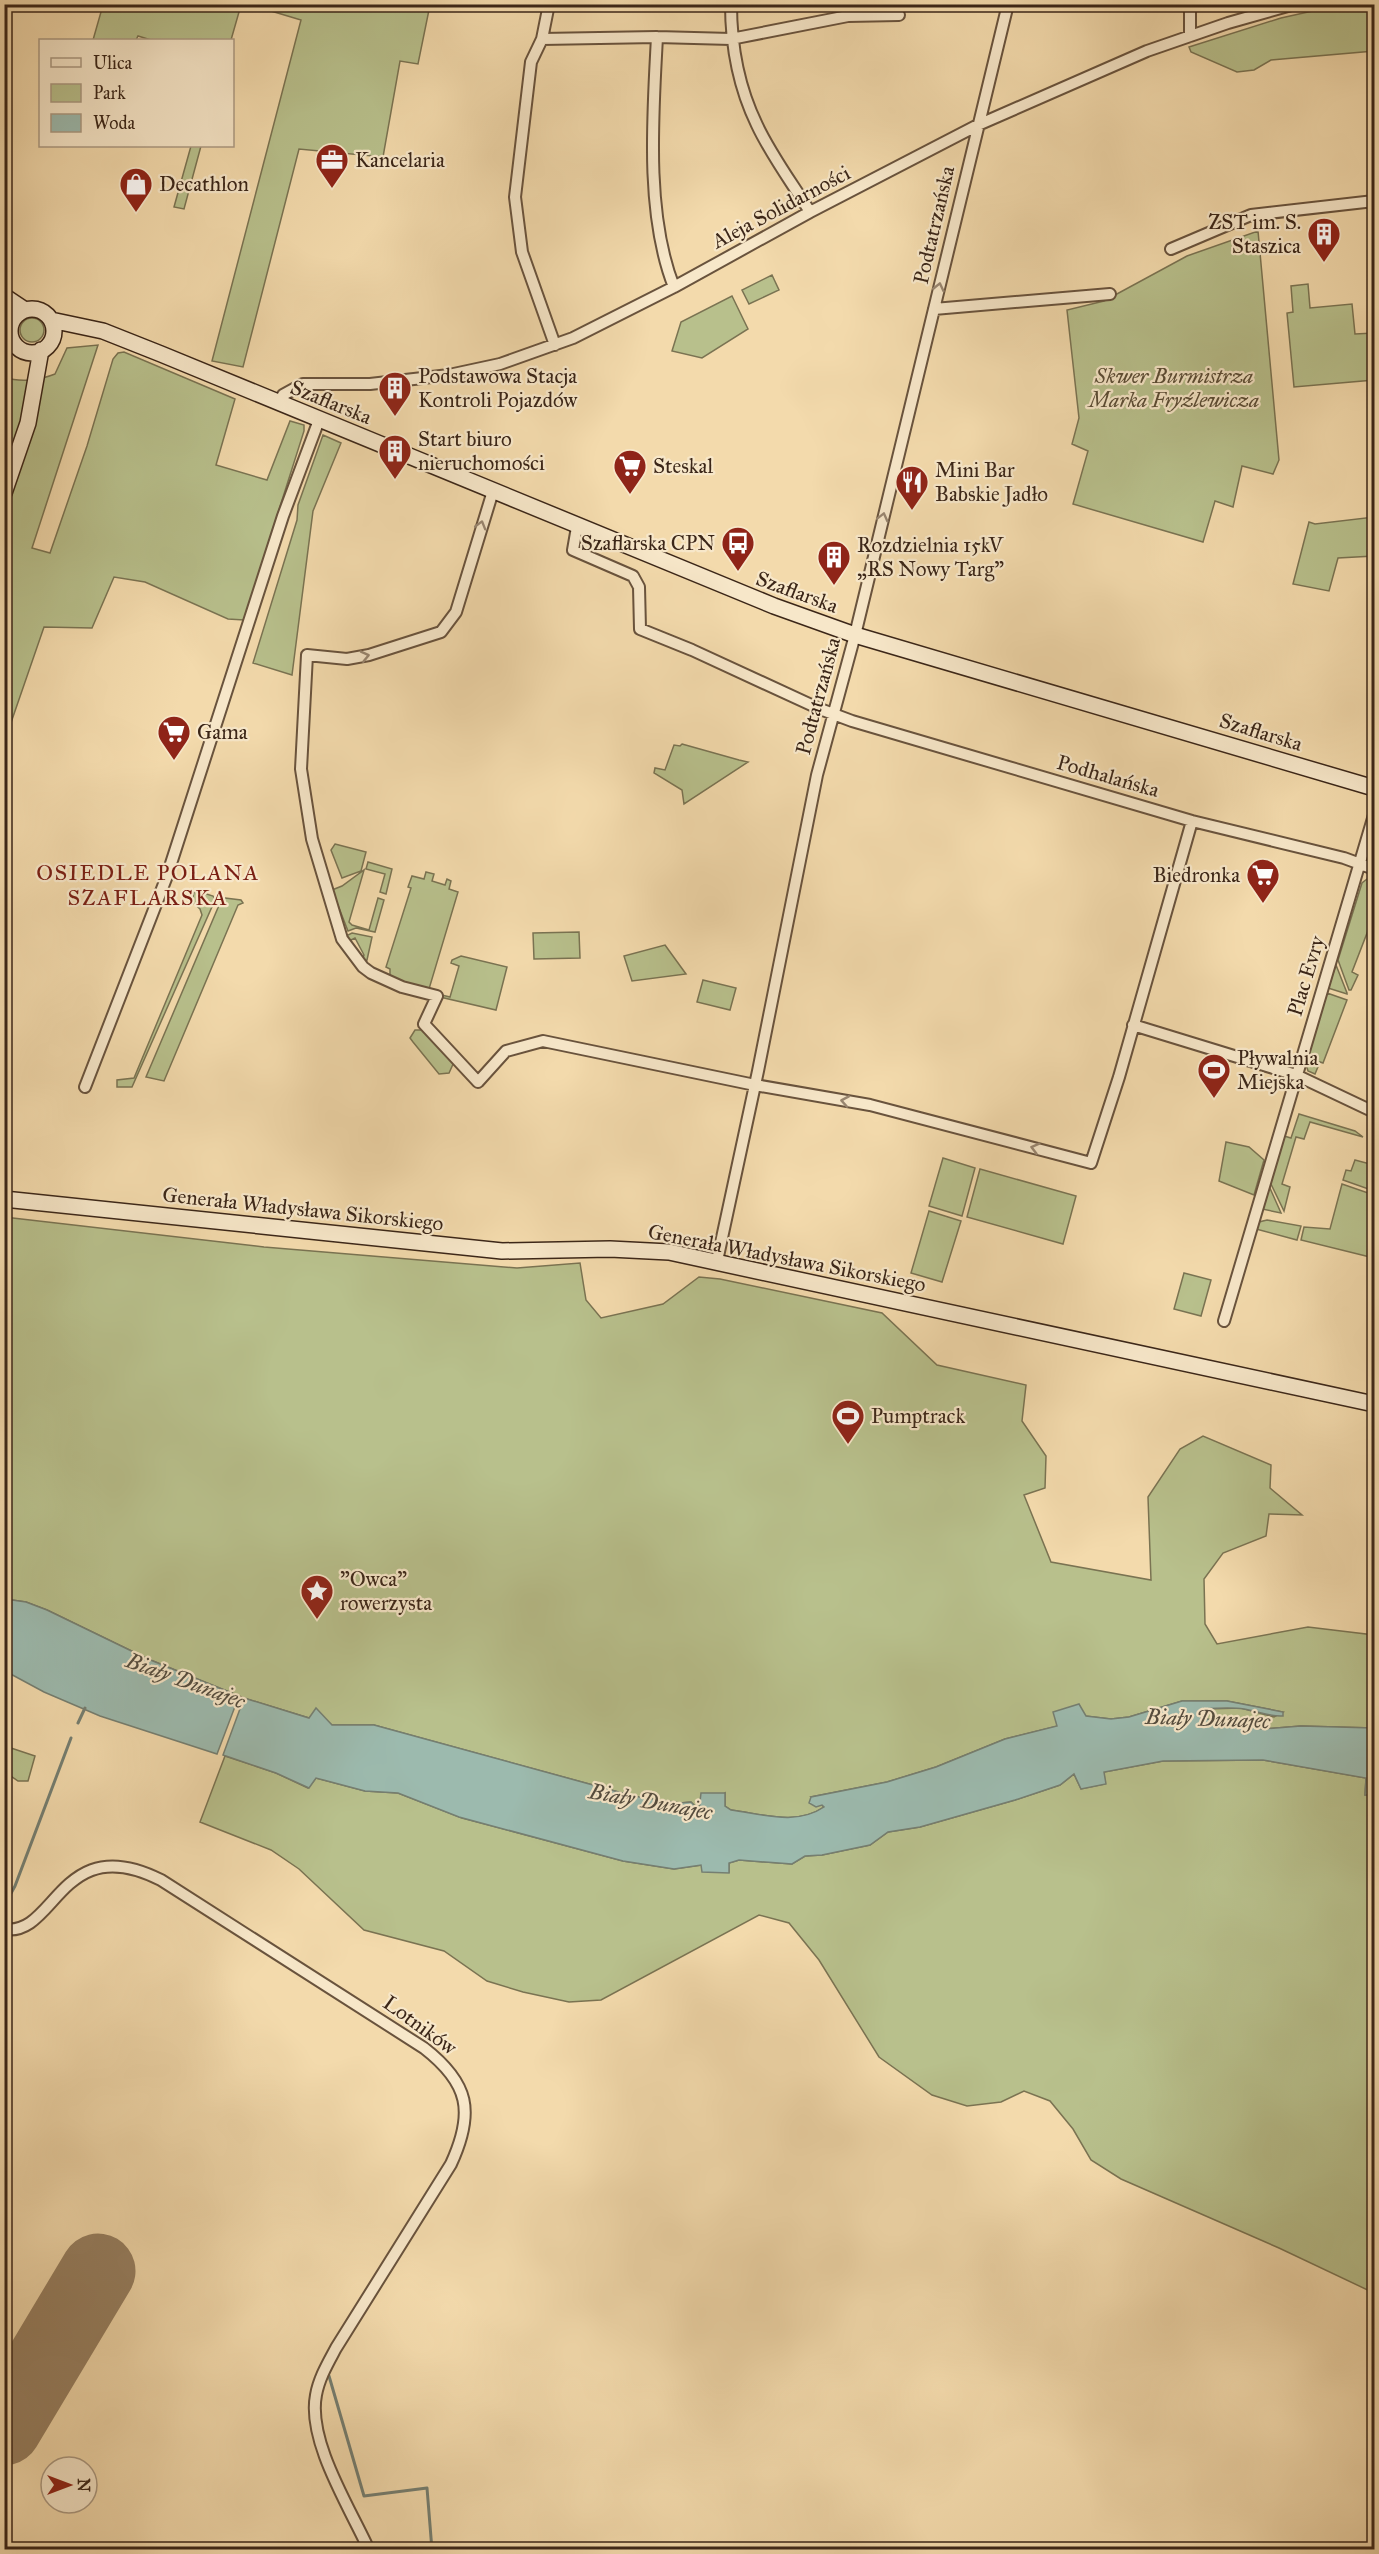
<svg xmlns="http://www.w3.org/2000/svg" width="1379" height="2554" viewBox="0 0 1379 2554" font-family="'IM FELL Great Primer',serif">
  <style>
    .green { fill: #b8c08c; stroke: #7a7352; stroke-width: 1.5 }
    .water { fill: #9cbaae; stroke: #757f72; stroke-width: 1.5 }
    .lines { fill: none; stroke-linecap: round; stroke-linejoin: round }
    .stream { stroke: #757f72; stroke-width: 3 }
    .runway { stroke: #978062; stroke-width: 75 }
    .street-casing { stroke: #69533d; stroke-width: 14 }
    .secondary-casing { stroke: #3b2618; stroke-width: 18 }
    .street { stroke: #f7e7c9; stroke-width: 10 }
    .secondary { stroke: #f7e7c9; stroke-width: 15 }
    .oneway { stroke: #998670 }
    .labels { text-anchor: middle; stroke-width: 4.5; stroke-linejoin: round; paint-order: stroke }
    .poi-label { font-size: 21px; fill: #3b2618; stroke: #f7e7c9; text-anchor: start }
    .street-label { font-size: 21px; fill: #3b2618; stroke: #f7e7c9 }
    .park-label { font-size: 21px; font-style: italic; fill: #5a4c35; stroke: #f7e7c9 }
    .neighbourhood-label { font-size: 22px; letter-spacing: 1.5px; fill: #7a1f14; stroke: #f7e7c9 }
    .water-label { font-size: 22px; font-style: italic; fill: #534b3e; stroke: #f7e7c9 }
  </style>
  <rect width="100%" height="100%" fill="#f3daac"/>
  <filter id="stains"><feTurbulence type="fractalNoise" baseFrequency=".00333" numOctaves="4"/><feColorMatrix values="0 0 0 0 .2 0 0 0 0 .09 0 0 0 0 .02 0 0 0 .5 -.17"/></filter>
  <radialGradient id="worn" r=".72"><stop offset=".6" stop-color="#630" stop-opacity="0"/><stop offset="1" stop-color="#630" stop-opacity=".3"/></radialGradient>
  <path class="green" d="M1344,4L1374,5V51L1271,60L1254,70L1237,72L1191,52L1189,47L1281,18Z
    M103,5V4L241,5L231,40H151L138,36L136,40H93Z
    M251,5H430L418,64L400,61L383,157L299,149L243,367L212,361L301,20Z
    M191,146H201L184,209L174,207Z
    M1258,231L1279,460L1273,474L1242,466L1233,507L1215,501L1203,542L1073,504L1088,451L1072,444L1079,418L1067,310L1104,301L1187,256Z
    M772,275L779,290L749,304L742,290Z
    M1308,284L1310,308L1352,304L1355,334L1374,333V380L1294,387L1287,313L1293,312L1291,286Z
    M732,296L748,329L702,358L672,351L681,322Z
    M20 330a12 12 0 1 1 24 0a12 12 0 1 1-24 0Z
    M98,345L32,548L50,553L87,446L113,359L118,353L124,352L235,399L216,465L267,480L290,421L304,425V431L244,620L228,619L145,582L114,577L92,628L44,627L5,740V377C20,383 40,380 55,374L67,348Z
    M323,435L341,443L313,511L292,675L253,663L297,520L298,505Z
    M1374,517V556L1338,558L1329,591L1293,584L1309,522L1315,524Z
    M682,744L739,760L748,762L684,804L682,790L654,773L655,768L665,770L674,745L680,746Z
    M335,844L366,852L361,871L342,878L331,850Z
    M368,862L392,869L386,894L380,892L385,874L366,869Z
    M364,870L349,922L352,925L369,930L378,898L384,900L375,932L356,928L348,931L332,890L342,886Z
    M426,872L434,874L432,881L445,885L447,879L451,881L449,889L458,892L429,989L426,990L390,977V969L386,967L411,888L408,887L412,876L424,879Z
    M1367,879L1374,881V915L1352,972L1358,975L1351,990H1349L1338,960L1362,883Z
    M197,891L213,896L215,900L132,1087H117V1080L134,1078L202,915L200,909L192,902L194,892Z
    M225,898L241,900L243,903L238,905L164,1081L146,1077L220,903Z
    M579,932L580,958L534,959L533,933Z
    M352,933L372,937L367,960L362,961L364,955L355,938L349,941L346,936Z
    M665,945L686,974L632,981L624,956Z
    M461,956L507,967L496,1010L440,997L442,995L450,997L459,966L451,963L452,960Z
    M1336,965L1347,993V994L1328,988Z
    M703,980L736,988L730,1010L697,1002Z
    M1327,993L1347,1000L1323,1063L1320,1062L1315,1074L1308,1071L1305,1061Z
    M415,1030H422L454,1062L449,1073L439,1074L413,1042L410,1038Z
    M1299,1114L1355,1131L1363,1137L1310,1122L1304,1139L1296,1137L1282,1184L1290,1187L1284,1211L1270,1182L1284,1136L1291,1138Z
    M1226,1142L1249,1147L1264,1160L1254,1195L1219,1181Z
    M943,1158L975,1168L962,1216L929,1206Z
    M1355,1160L1374,1165V1191L1343,1180L1346,1170L1351,1171Z
    M980,1169L1076,1196L1063,1244L967,1217Z
    M1342,1184L1374,1195V1258L1301,1240L1304,1227L1330,1229Z
    M1269,1186L1281,1213L1262,1209Z
    M929,1211L961,1221L942,1282L911,1273Z
    M4,1217L264,1247L517,1268L580,1263L586,1300L601,1318L663,1304L699,1277L720,1279L882,1313L937,1365L1026,1385L1022,1421L1046,1456L1045,1488L1024,1495L1051,1562L1151,1580L1148,1497L1180,1449L1203,1436L1271,1465L1270,1488L1302,1515L1269,1514L1266,1536L1223,1553L1204,1579L1205,1624L1217,1644L1308,1627L1374,1635V1728L1301,1726L1262,1729L1201,1718L1204,1709L1241,1708L1274,1717L1283,1712L1227,1701H1182L1129,1717L1111,1719L1085,1716L1079,1705L1058,1726L1005,1739L936,1767L887,1782L811,1797L824,1807C796,1826 763,1814 731,1810L725,1806V1793L700,1811L691,1802L680,1803L633,1796L374,1725H332L323,1718H309L244,1698L148,1659L47,1610L26,1602L5,1599Z
    M1267,1220L1301,1226L1297,1240L1256,1229L1259,1222Z
    M1184,1273L1211,1280L1201,1316L1174,1309Z
    M5,1746L35,1756L28,1781H18L5,1772Z
    M225,1756L276,1773L308,1788L316,1778L365,1791L398,1793L462,1818L623,1861L674,1869L702,1865L729,1872V1863L739,1860L792,1864L805,1856L822,1855L870,1845L888,1832L920,1827L1015,1800L1060,1785L1074,1774L1081,1789L1105,1784L1104,1772L1163,1761L1263,1760L1366,1778L1365,1795H1374V2293L1279,2248L1121,2179L1091,2160L1073,2129L1050,2101L1024,2091L1001,2102L967,2106L932,2095L879,2057L819,1960L789,1923L759,1915L601,2000L569,2002L523,1992L487,1981L444,1951L364,1930L299,1869L271,1850L200,1822Z"/>
  <path class="water" d="M5,1599L26,1602L47,1610L148,1659L239,1696L217,1754L100,1716L44,1692L5,1671Z
    M244,1698L309,1718L316,1708L332,1725H374L633,1796L680,1803L691,1802L699,1810L701,1793H725V1806L731,1810C762,1814 796,1826 824,1807L822,1805L816,1807L809,1803L811,1797L887,1782L936,1767L1005,1739L1057,1726L1053,1712L1079,1704L1086,1716L1111,1719L1129,1717L1182,1701H1227L1283,1712V1716C1270,1717 1257,1711 1244,1709C1231,1707 1217,1708 1204,1709L1201,1718L1262,1729L1301,1726L1373,1728L1374,1722V1795H1365L1366,1778L1263,1760L1163,1761L1104,1772L1106,1784L1081,1789L1074,1774L1060,1785L1015,1800L920,1827L888,1832L870,1845L822,1855L805,1856L792,1864L739,1860L729,1863V1873L702,1872L701,1865L674,1869L623,1861L459,1817L398,1793L365,1791L316,1778L309,1788L276,1773L223,1755Z"/>
  <g class="lines">
    <path class="stream" d="M78,1723L85,1708
      M4,1906L15,1886L71,1738
      M329,2376L364,2496L427,2488L432,2550"/>
    <path class="runway" d="M4,2428L98,2271"/>
    <defs>
      <path id="street" d="M549,4L542,39L531,62L515,197L522,252L555,345
        M731,4C731,45 739,88 757,125C771,155 792,183 810,212
        M1190,36V4
        M657,37C653,114 645,214 674,287
        M542,39L657,37L731,39L848,16L899,15
        M1171,249L1251,215L1374,201
        M934,309L1110,294
        M4,327L10,326
        M4,340L12,341
        M279,403L283,395L303,384H370L449,375L500,364L573,338L674,287L810,212L978,125L1147,51L1228,23L1295,4
        M493,491L456,612L441,632L369,655L347,659L307,655L301,769L312,839L342,939L363,967L371,973L402,987L437,996L424,1024L478,1082L506,1051L543,1041L755,1085L870,1105L1091,1163L1119,1077L1192,821
        M577,527L573,550L633,576L639,587L640,629L692,650L820,709L852,721L1192,821L1344,858L1374,869
        M1133,1025L1296,1075L1374,1112
        M85,1087L167,876L283,516L319,420
        M717,1261L758,1071L817,775L855,635L1008,4
        M1224,1321L1374,815
        M4,1929C56,1938 60,1829 161,1880L424,2048C469,2083 475,2112 451,2164L336,2348C328,2363 319,2378 316,2395C307,2441 350,2508 369,2550"/>
      <path id="secondary" d="M4,296L25,310
        M10 331a22 22 0 1 1 44 0a22 22 0 1 1-44 0Z
        M51,320L103,331L161,354L774,606L855,635L1374,788
        M4,493L28,423L41,350
        M4,1199L502,1251L610,1249L669,1252L1374,1404"/>
    </defs>
    <use href="#street" class="street-casing"/>
    <use href="#secondary" class="secondary-casing"/>
    <use href="#street" class="street"/>
    <use href="#secondary" class="secondary"/>
  </g>
  <defs><path id="oneway-chevron" d="M-2-3.5L2.5 0L-2 3.5" fill="none" stroke-width="1.6" stroke-linecap="round" stroke-linejoin="round" transform="scale(1.5)"/></defs>
  <g class="oneway">
    <use href="#oneway-chevron" transform="translate(939 287) rotate(-77)"/>
    <use href="#oneway-chevron" transform="translate(883 517) rotate(-76)"/>
    <use href="#oneway-chevron" transform="translate(481 525) rotate(-74)"/>
    <use href="#oneway-chevron" transform="translate(365 656) rotate(-13)"/>
    <use href="#oneway-chevron" transform="translate(845 1101) rotate(-170)"/>
    <use href="#oneway-chevron" transform="translate(1035 1148) rotate(-165)"/>
  </g>
  <defs>
    <symbol id="office-pin" viewBox="-11 -11 22 30"><path d="M0 17L-7.5 6A9.5 9.5 0 1 1 7.5 6Z" fill="#8f2418" stroke="#f7e7c9"/><path d="M-6-3h4V-5.5h4V-3h4V5H-6ZM-1-4.5V-3h2v-1.5ZM-6 0V1H6V0Z" fill="#fff"/></symbol>
    <symbol id="shop-pin" viewBox="-11 -11 22 30"><path d="M0 17L-7.5 6A9.5 9.5 0 1 1 7.5 6Z" fill="#8f2418" stroke="#f7e7c9"/><path d="M-5-2.5h2.3a2.7 3.5 0 0 1 5.4 0H5L5.5 6h-11ZM-1.5-2.5h3a1.5 2.3 0 0 0-3 0Z" fill="#fff"/></symbol>
    <symbol id="building-pin" viewBox="-11 -11 22 30"><path d="M0 17L-7.5 6A9.5 9.5 0 1 1 7.5 6Z" fill="#8f2418" stroke="#f7e7c9"/><path d="M-4-6H4V6H1V3H-1V6H-4ZM-2.5-4.3h1.7v1.8h-1.7ZM.8-4.3h1.7v1.8H.8ZM-2.5-1h1.7V.8h-1.7ZM.8-1h1.7V.8H.8Z" fill="#fff"/></symbol>
    <symbol id="supermarket-pin" viewBox="-11 -11 22 30"><path d="M0 17L-7.5 6A9.5 9.5 0 1 1 7.5 6Z" fill="#8f2418" stroke="#f7e7c9"/><path d="M-6-5.5h2.5l.6 2H6L4.5 2H-2.5L-4.4-4H-6ZM-1.5 3.2a1.3 1.3 0 1 0 .1 0ZM3 3.2a1.3 1.3 0 1 0 .1 0Z" fill="#fff"/></symbol>
    <symbol id="restaurant-pin" viewBox="-11 -11 22 30"><path d="M0 17L-7.5 6A9.5 9.5 0 1 1 7.5 6Z" fill="#8f2418" stroke="#f7e7c9"/><path d="M-5-6h1v4h1v-4h1v4h1v-4h1v5L-1.5 .5V6h-2V.5L-5-1ZM5-6V6H3V1.5H1.5Q1.5-4 5-6Z" fill="#fff"/></symbol>
    <symbol id="bus-pin" viewBox="-11 -11 22 30"><path d="M0 17L-7.5 6A9.5 9.5 0 1 1 7.5 6Z" fill="#8f2418" stroke="#f7e7c9"/><path d="M-5-6H5V4H4V6H2V4H-2V6H-4V4H-5ZM-3.5-4V0h7V-4ZM-3.5 1.2v1.5H-2V1.2ZM2 1.2v1.5H3.5V1.2Z" fill="#fff"/></symbol>
    <symbol id="stadium-pin" viewBox="-11 -11 22 30"><path d="M0 17L-7.5 6A9.5 9.5 0 1 1 7.5 6Z" fill="#8f2418" stroke="#f7e7c9"/><path d="M0-5a6.5 5 0 1 0 0 10a6.5 5 0 1 0 0-10ZM-3.5-1.8h7v3.6h-7Z" fill="#fff"/></symbol>
    <symbol id="sight-pin" viewBox="-11 -11 22 30"><path d="M0 17L-7.5 6A9.5 9.5 0 1 1 7.5 6Z" fill="#8f2418" stroke="#f7e7c9"/><path d="M0-6L1.8-2.2L6-1.7L2.9 1.2L3.7 5.4L0 3.3L-3.7 5.4L-2.9 1.2L-6-1.7L-1.8-2.2Z" fill="#fff"/></symbol>
  </defs>
  <g fill-rule="evenodd">
    <use href="#office-pin" x="313" y="141" width="38" height="52"/>
    <use href="#shop-pin" x="117" y="165" width="38" height="52"/>
    <use href="#building-pin" x="1305" y="215" width="38" height="52"/>
    <use href="#building-pin" x="376" y="369" width="38" height="52"/>
    <use href="#building-pin" x="376" y="432" width="38" height="52"/>
    <use href="#supermarket-pin" x="611" y="447" width="38" height="52"/>
    <use href="#restaurant-pin" x="893" y="463" width="38" height="52"/>
    <use href="#bus-pin" x="719" y="524" width="38" height="52"/>
    <use href="#building-pin" x="815" y="538" width="38" height="52"/>
    <use href="#supermarket-pin" x="155" y="713" width="38" height="52"/>
    <use href="#supermarket-pin" x="1244" y="856" width="38" height="52"/>
    <use href="#stadium-pin" x="1195" y="1051" width="38" height="52"/>
    <use href="#stadium-pin" x="829" y="1397" width="38" height="52"/>
    <use href="#sight-pin" x="298" y="1572" width="38" height="52"/>
  </g>
  <g class="labels">
    <g class="poi-label">
      <text x="355" y="167">Kancelaria</text>
      <text x="159" y="191">Decathlon</text>
      <text x="1301" y="229" text-anchor="end">ZST im. S.<tspan x="1301" dy="24">Staszica</tspan></text>
      <text x="418" y="383">Podstawowa Stacja<tspan x="418" dy="24">Kontroli Pojazdów</tspan></text>
      <text x="418" y="446">Start biuro<tspan x="418" dy="24">nieruchomości</tspan></text>
      <text x="653" y="473">Steskal</text>
      <text x="935" y="477">Mini Bar<tspan x="935" dy="24">Babskie Jadło</tspan></text>
      <text x="715" y="550" text-anchor="end">Szaflarska CPN</text>
      <text x="857" y="552">Rozdzielnia 15kV<tspan x="857" dy="24">„RS Nowy Targ”</tspan></text>
      <text x="197" y="739">Gama</text>
      <text x="1240" y="882" text-anchor="end">Biedronka</text>
      <text x="1237" y="1065">Pływalnia<tspan x="1237" dy="24">Miejska</tspan></text>
      <text x="871" y="1423">Pumptrack</text>
      <text x="340" y="1586">"Owca"<tspan x="340" dy="24">rowerzysta</tspan></text>
    </g>
    <g class="street-label">
      <text transform="translate(781 207) rotate(-28)" y="7">Aleja Solidarności</text>
      <text transform="translate(934 225) rotate(-77)" y="7">Podtatrzańska</text>
      <text transform="translate(331 402) rotate(22)" y="7">Szaflarska</text>
      <text transform="translate(797 592) rotate(20)" y="7">Szaflarska</text>
      <text transform="translate(818 696) rotate(-75)" y="7">Podtatrzańska</text>
      <text transform="translate(1261 732) rotate(17)" y="7">Szaflarska</text>
      <text transform="translate(1108 776) rotate(16)" y="7">Podhalańska</text>
      <text transform="translate(1306 976) rotate(-73)" y="7">Plac Evry</text>
      <text transform="translate(303 1209) rotate(6)" y="7">Generała Władysława Sikorskiego</text>
      <text transform="translate(787 1258) rotate(11)" y="7">Generała Władysława Sikorskiego</text>
      <text transform="translate(420 2025) rotate(36)" y="7">Lotników</text>
    </g>
    <g class="park-label">
      <text x="1174" y="383">Skwer Burmistrza<tspan x="1174" dy="24">Marka Fryźlewicza</tspan></text>
    </g>
    <g class="neighbourhood-label">
      <text x="148" y="880">OSIEDLE POLANA<tspan x="148" dy="25">SZAFLARSKA</tspan></text>
    </g>
    <g class="water-label">
      <text transform="translate(186 1680) rotate(20)" y="8">Biały Dunajec</text>
      <text transform="translate(1208 1718) rotate(2)" y="8">Biały Dunajec</text>
      <text transform="translate(651 1801) rotate(10)" y="8">Biały Dunajec</text>
    </g>
  </g>
  <rect width="1379" height="2554" fill="none" stroke="#f3daac" stroke-width="24"/>
  <rect x="6" y="6" width="1367" height="2542" fill="none" stroke="#3b2618" stroke-width="3"/>
  <rect x="12" y="12" width="1355" height="2530" fill="none" stroke="#3b2618" stroke-width="1.5"/>
  <rect x="39" y="39" width="195" height="108" fill="#f7e7c9" stroke="#ac9a82" stroke-width="1.5"/>
  <rect x="51" y="58" width="30" height="9" fill="#f7e7c9" stroke="#ac9a82" stroke-width="1.5"/>
  <text x="93" y="69" font-size="18" fill="#3b2618">Ulica</text>
  <rect x="51" y="84" width="30" height="18" fill="#b8c08c" stroke="#ac9a82" stroke-width="1.5"/>
  <text x="93" y="99" font-size="18" fill="#3b2618">Park</text>
  <rect x="51" y="114" width="30" height="18" fill="#9cbaae" stroke="#ac9a82" stroke-width="1.5"/>
  <text x="93" y="129" font-size="18" fill="#3b2618">Woda</text>
  <g transform="translate(69 2485) rotate(90)"><circle r="28" fill="#f7e7c9" stroke="#ac9a82" stroke-width="1.5"/>
  <path d="M0-4.5L10 22L0 15L-10 22Z" fill="#8f2418"/>
  <text y="-9" font-size="16" font-weight="bold" text-anchor="middle" fill="#3b2618">N</text>
  </g>
  <rect width="100%" height="100%" filter="url(#stains)"/>
  <rect width="100%" height="100%" fill="url(#worn)"/>
</svg>
